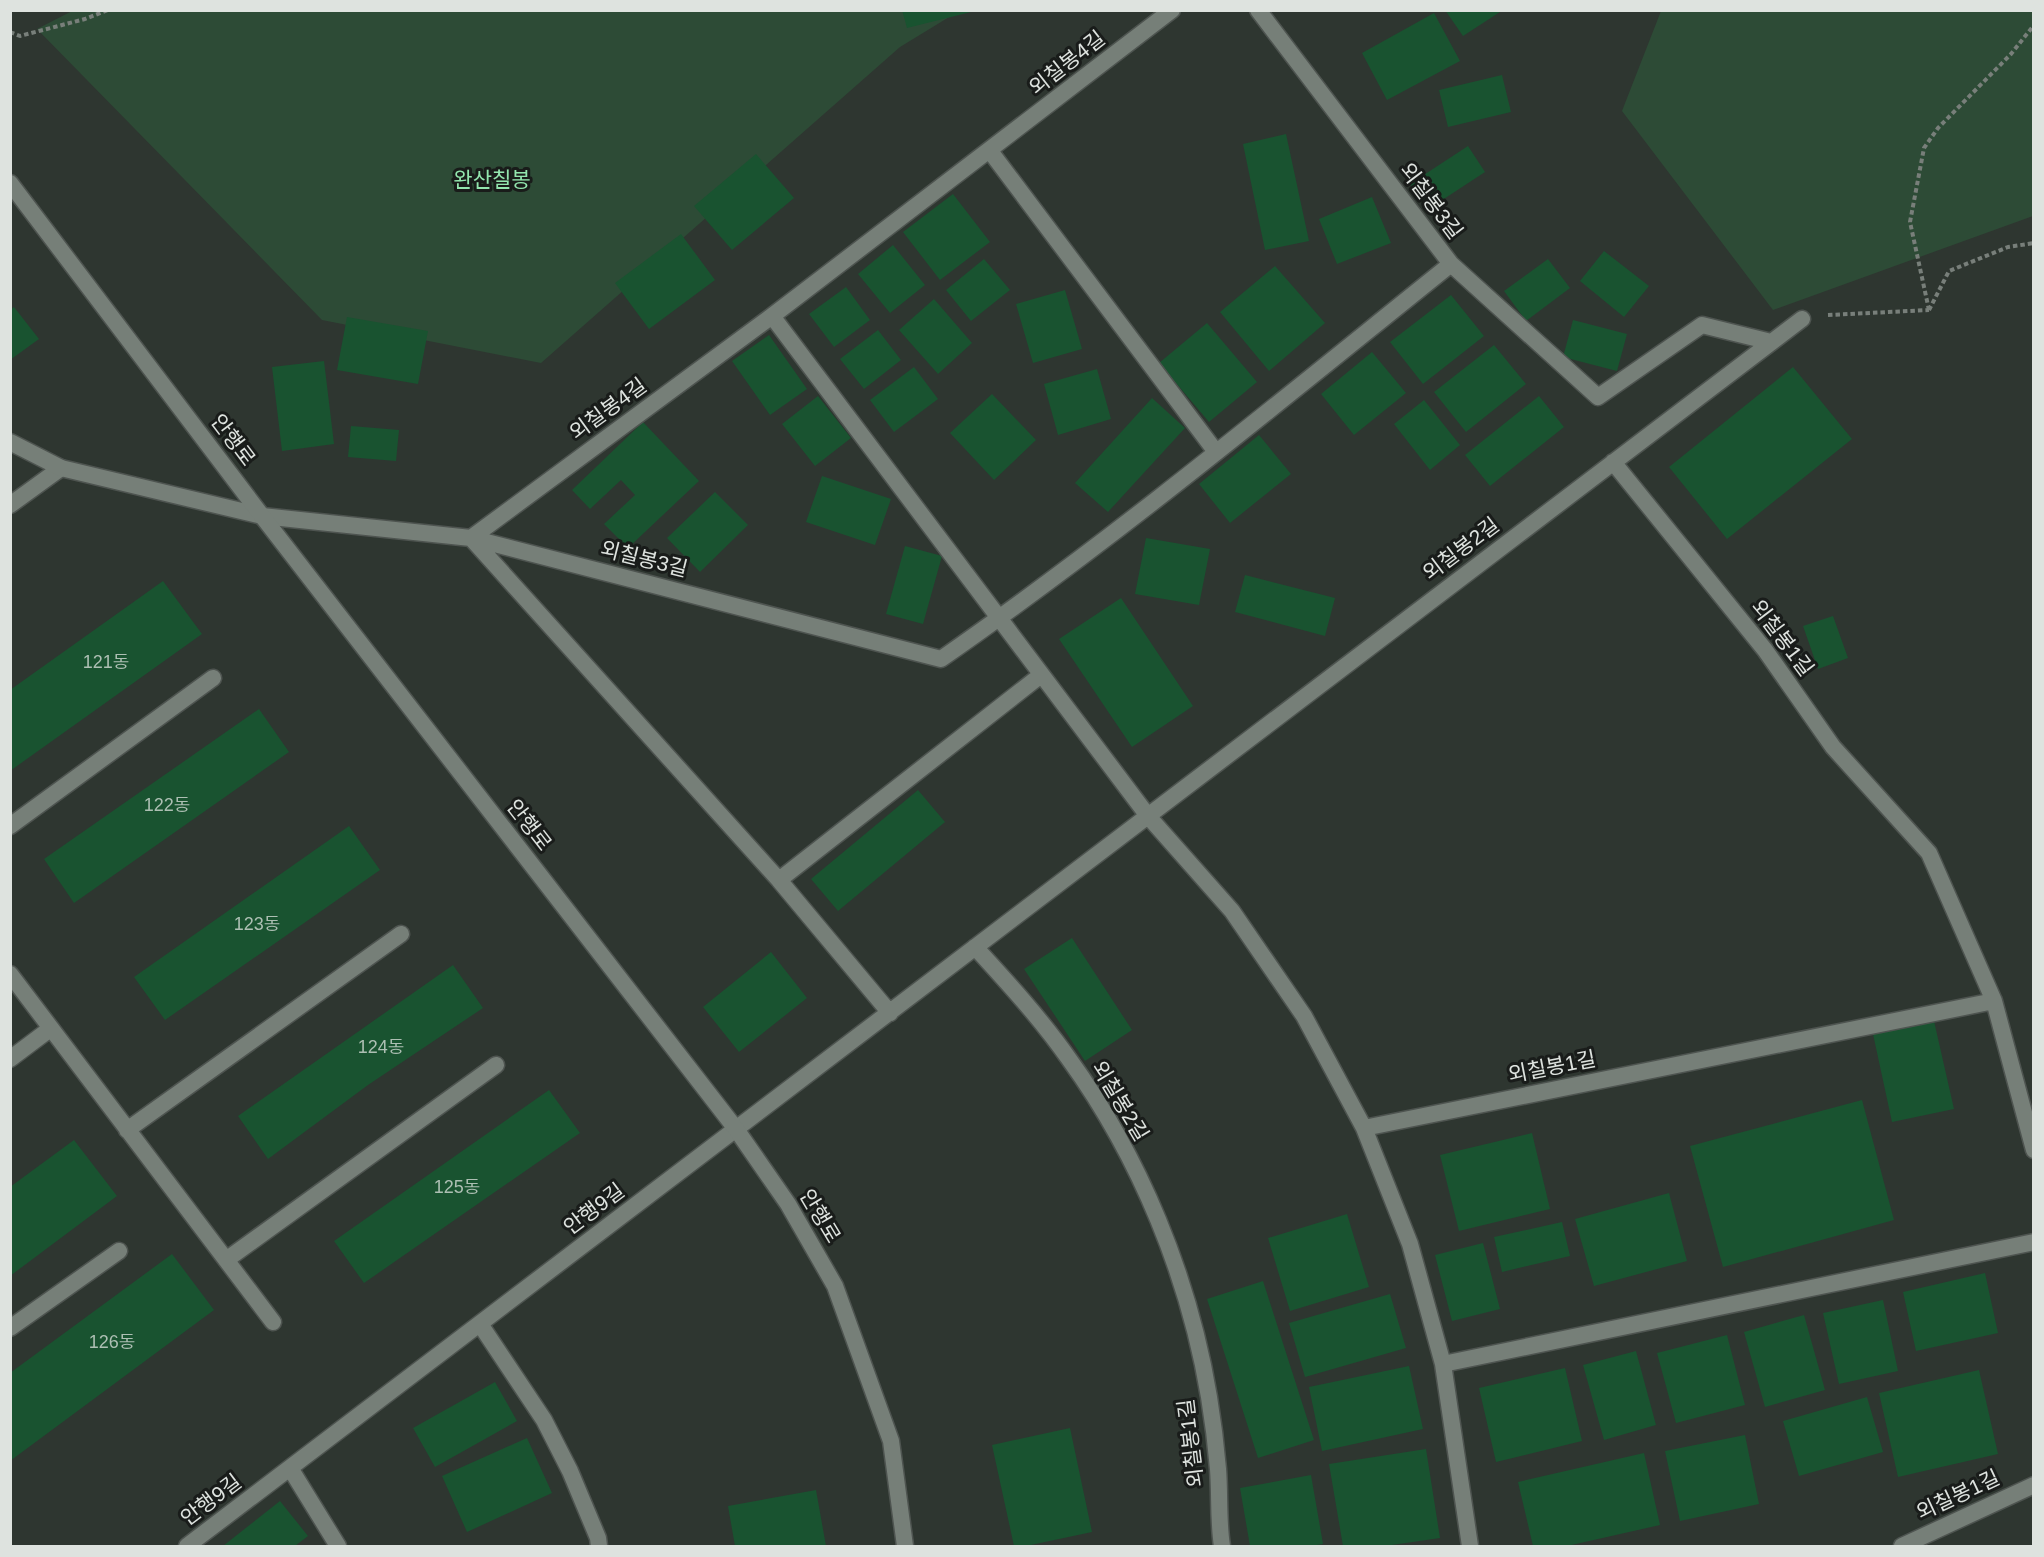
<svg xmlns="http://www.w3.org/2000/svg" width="2044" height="1557" viewBox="0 0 2044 1557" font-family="Arial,'Noto Sans KR',sans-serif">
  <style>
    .green { fill: #2d4b36 }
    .building { fill: #195330 }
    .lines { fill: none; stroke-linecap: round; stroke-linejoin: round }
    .service-casing { stroke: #4e5450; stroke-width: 19 }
    .minor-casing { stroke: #4e5450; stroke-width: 19 }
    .tertiary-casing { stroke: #4e5450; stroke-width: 19 }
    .path { stroke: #787f7a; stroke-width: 4; stroke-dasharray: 4.5 3; stroke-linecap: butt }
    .service { stroke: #767f78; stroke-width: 16 }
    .minor { stroke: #767f78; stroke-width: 16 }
    .tertiary { stroke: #767f78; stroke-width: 16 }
    .labels { text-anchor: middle; stroke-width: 6; stroke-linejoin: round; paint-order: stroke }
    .number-label { font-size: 18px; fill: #adbfb3 }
    .street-label { font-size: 21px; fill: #dee3df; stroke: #191c1a }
    .park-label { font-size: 21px; fill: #93e6ae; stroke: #191c1a }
  </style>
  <rect width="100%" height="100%" fill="#2e3630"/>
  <path class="green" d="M74,10L959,11L900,47L541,363L322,320L37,29Z
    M1661,11H2033V216L1773,310L1622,111Z"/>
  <path class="building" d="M902,10H974L975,11L907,28Z
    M1445,10H1503L1463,36Z
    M1434,13L1460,61L1387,100L1362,53Z
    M1502,75L1511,112L1448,127L1439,90Z
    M1286,134L1309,241L1265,250L1243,144Z
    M1468,146L1485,172L1427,210L1410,184Z
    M756,154L794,198L732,250L694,206Z
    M953,194L990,242L940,280L903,232Z
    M1372,197L1391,243L1337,264L1319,219Z
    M681,234L715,280L649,329L615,283Z
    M893,245L925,285L890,313L858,274Z
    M1604,251L1649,286L1624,317L1580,281Z
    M984,259L1010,290L971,321L946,290Z
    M1548,259L1570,288L1526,321L1504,291Z
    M1275,266L1325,323L1269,371L1220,312Z
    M846,287L870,320L834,347L809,314Z
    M1065,290L1082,349L1033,363L1016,304Z
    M1451,295L1484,336L1423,384L1390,342Z
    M934,299L972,343L938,374L899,330Z
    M14,307L39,339L10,360V310Z
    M347,317L428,331L418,384L337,370Z
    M1573,320L1627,334L1617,371L1563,357Z
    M1207,323L1257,382L1209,422L1159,363Z
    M878,330L901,360L864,389L840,359Z
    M769,335L807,389L770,415L732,361Z
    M1494,345L1526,384L1466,432L1434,392Z
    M1372,352L1406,393L1354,435L1321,394Z
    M324,361L334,444L282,451L272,367Z
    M914,367L938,399L894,432L870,400Z
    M1793,367L1852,439L1727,539L1669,467Z
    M1097,369L1111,419L1058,435L1044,384Z
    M992,394L1036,440L994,480L950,433Z
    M818,396L851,438L815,466L782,424Z
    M1539,396L1564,427L1490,486L1465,455Z
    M1152,398L1185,428L1108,512L1075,483Z
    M1424,400L1460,445L1430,470L1394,424Z
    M643,422L699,481L628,548L604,524L635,495L621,480L590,509L572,490Z
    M351,426L399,430L396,461L348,457Z
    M1259,435L1291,474L1230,523L1199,484Z
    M822,476L891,499L875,545L806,522Z
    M715,492L748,525L700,572L667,538Z
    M1146,538L1210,549L1199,605L1135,594Z
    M905,546L942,556L923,624L886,614Z
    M1245,575L1335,598L1325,636L1235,612Z
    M163,581L202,634L10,771V690Z
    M1121,598L1193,706L1132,747L1059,639Z
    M1833,616L1848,658L1818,669L1803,626Z
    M259,709L289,752L74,903L44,859Z
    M918,790L945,822L838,911L811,879Z
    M349,826L380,870L165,1020L134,977Z
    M1072,938L1132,1030L1085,1061L1024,969Z
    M771,952L807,998L739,1052L703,1007Z
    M453,965L483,1008L368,1085L268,1159L238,1116Z
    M1934,1021L1954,1109L1892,1122L1873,1034Z
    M549,1090L580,1133L364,1283L334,1241Z
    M1862,1100L1894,1220L1723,1267L1690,1146Z
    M1532,1133L1550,1209L1459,1231L1440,1155Z
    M74,1140L117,1196L10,1276V1187Z
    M1669,1193L1687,1261L1594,1286L1575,1219Z
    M1347,1214L1369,1287L1290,1311L1268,1238Z
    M1562,1222L1570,1256L1502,1272L1494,1237Z
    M1483,1243L1500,1309L1452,1321L1435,1255Z
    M172,1254L214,1310L10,1461V1373Z
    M1985,1273L1998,1333L1916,1351L1903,1292Z
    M1263,1281L1314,1440L1258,1458L1207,1299Z
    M1390,1294L1406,1348L1305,1377L1289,1323Z
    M1883,1300L1898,1371L1839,1384L1823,1313Z
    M1804,1315L1825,1390L1765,1407L1744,1332Z
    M1727,1335L1745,1405L1676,1423L1657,1353Z
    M1636,1351L1656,1425L1604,1440L1583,1365Z
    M1409,1366L1423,1429L1322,1451L1309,1387Z
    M1565,1368L1582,1441L1496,1462L1479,1388Z
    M1979,1370L1998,1454L1898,1477L1879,1393Z
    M495,1382L517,1421L435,1467L413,1428Z
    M1867,1397L1883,1452L1799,1476L1783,1421Z
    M1070,1428L1092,1532L1026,1546H1014L992,1445Z
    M1745,1435L1759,1504L1680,1521L1665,1451Z
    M527,1438L552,1493L467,1532L442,1476Z
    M1426,1449L1440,1538L1385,1546H1343L1329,1464Z
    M1644,1453L1660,1525L1567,1546H1533L1518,1482Z
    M1311,1475L1323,1544L1311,1546H1250L1240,1488Z
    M816,1490L826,1546H735L728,1506Z
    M280,1501L308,1536L295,1546H223Z"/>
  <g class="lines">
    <defs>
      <path id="service" d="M10,505L61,468
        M10,826L213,678
        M10,974L273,1322
        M10,1059L50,1029
        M127,1130L401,934
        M226,1260L496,1065
        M10,1328L119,1251"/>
      <path id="minor" d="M990,151L1216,452
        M1451,264L1598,397L1702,325L1771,342
        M772,316L1148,816L1232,911L1304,1016L1364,1128L1410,1244L1443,1364L1470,1546
        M10,442L61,468L262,516L471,538L941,659C1118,536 1284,398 1451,264L1258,10
        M1613,462L1765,650L1833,747L1929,853L1994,1001L2034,1150
        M1041,675L779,880L471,538L772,316L1172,10
        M779,880L890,1013
        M975,947C1008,983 1041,1019 1069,1059C1140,1157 1189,1277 1209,1397C1213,1421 1216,1445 1218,1469C1220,1495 1218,1521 1222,1546
        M1364,1128L1994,1001
        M480,1324L544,1420L570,1471L598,1538L599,1546
        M1443,1364L2034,1242
        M290,1468L338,1546
        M187,1546L1802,319
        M1902,1546L2034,1485"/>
      <path id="tertiary" d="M10,183L262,516L736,1129L788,1204L835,1286L891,1441L905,1546"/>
    </defs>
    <use href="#service" class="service-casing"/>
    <use href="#minor" class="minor-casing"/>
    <use href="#tertiary" class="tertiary-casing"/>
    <path class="path" d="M10,32L20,36L85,19L108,10
      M1929,310L1910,222L1924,148L1938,128L2011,54L2034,25
      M1929,310L1949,271L2008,247L2034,243
      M1828,315L1929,310"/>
    <use href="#service" class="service"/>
    <use href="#minor" class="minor"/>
    <use href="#tertiary" class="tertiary"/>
  </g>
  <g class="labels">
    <g class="number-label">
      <text x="106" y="668">121동</text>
      <text x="167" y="811">122동</text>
      <text x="257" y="930">123동</text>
      <text x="381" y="1053">124동</text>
      <text x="457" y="1193">125동</text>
      <text x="112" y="1348">126동</text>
    </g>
    <g class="street-label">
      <text transform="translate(1067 63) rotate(-38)" y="7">외칠봉4길</text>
      <text transform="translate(1431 201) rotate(53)" y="7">외칠봉3길</text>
      <text transform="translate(608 409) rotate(-36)" y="7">외칠봉4길</text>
      <text transform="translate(233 440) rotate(53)" y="7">안행로</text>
      <text transform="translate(1461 549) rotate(-37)" y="7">외칠봉2길</text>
      <text transform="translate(644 559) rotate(14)" y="7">외칠봉3길</text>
      <text transform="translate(1782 638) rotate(53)" y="7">외칠봉1길</text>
      <text transform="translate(529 825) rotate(52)" y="7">안행로</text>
      <text transform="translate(1552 1067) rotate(-11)" y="7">외칠봉1길</text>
      <text transform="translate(1120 1101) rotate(59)" y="7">외칠봉2길</text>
      <text transform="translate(594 1209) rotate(-37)" y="7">안행9길</text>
      <text transform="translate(820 1216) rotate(59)" y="7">안행로</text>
      <text transform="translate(1191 1443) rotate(-97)" y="7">외칠봉1길</text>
      <text transform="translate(1958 1495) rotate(-25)" y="7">외칠봉1길</text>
      <text transform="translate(211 1500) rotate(-37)" y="7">안행9길</text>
    </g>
    <g class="park-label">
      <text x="492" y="187">완산칠봉</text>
    </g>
  </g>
  <rect width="2044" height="1557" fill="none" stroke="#dee3df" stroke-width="24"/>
</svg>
